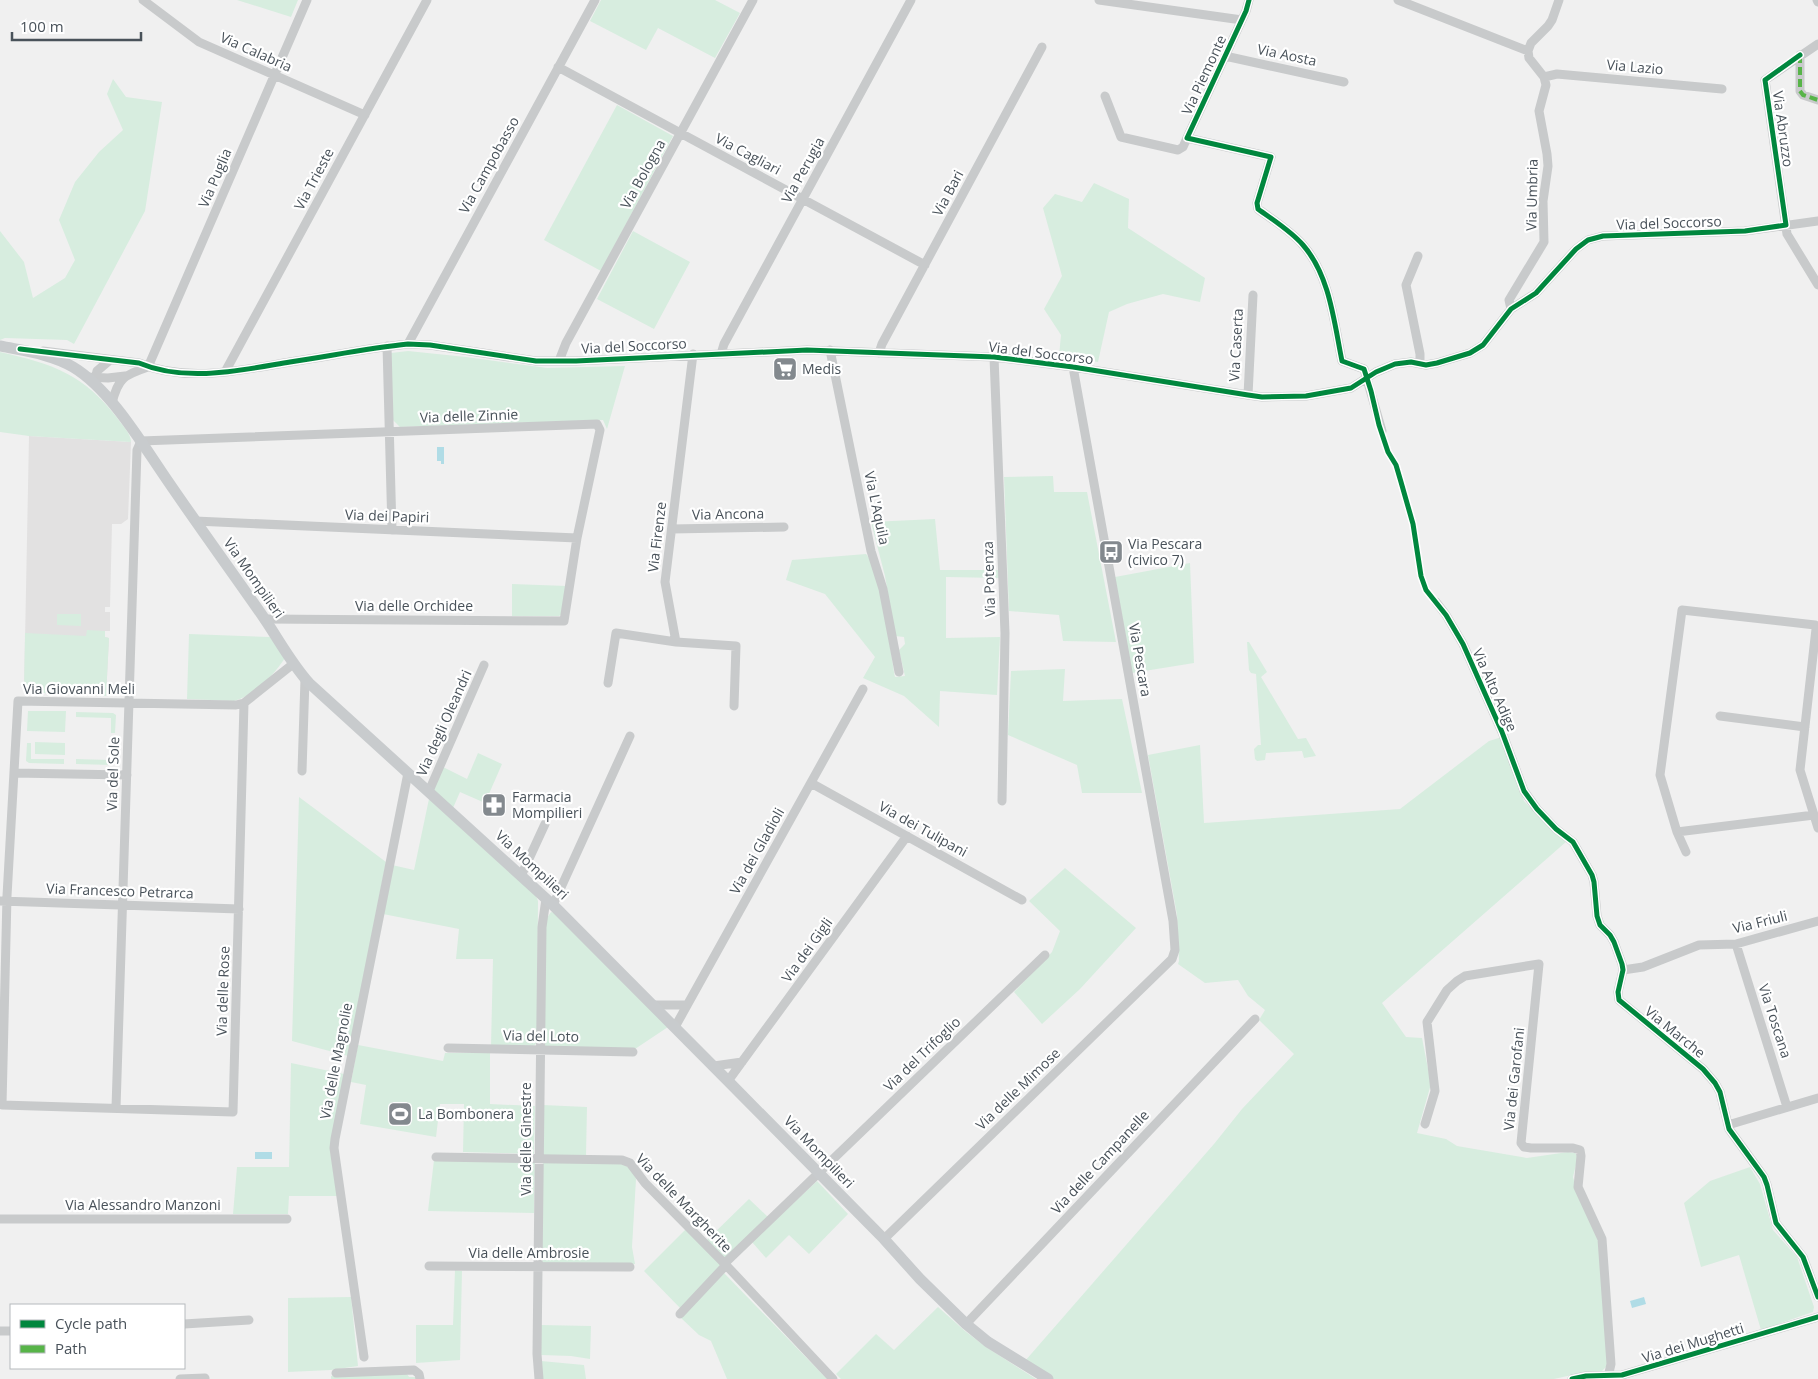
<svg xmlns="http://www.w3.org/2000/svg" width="1818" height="1379" viewBox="0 0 1818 1379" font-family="'Open Sans',sans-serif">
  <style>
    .education { fill: #e2e1e1 }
    .green { fill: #d7eddf }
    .water { fill: #b0dce6 }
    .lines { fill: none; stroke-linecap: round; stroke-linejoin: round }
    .street { stroke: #c8cacb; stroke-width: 9 }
    .secondary { stroke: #c8cbcd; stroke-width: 11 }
    .quiet { stroke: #57b448; stroke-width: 4; stroke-dasharray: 8 4; stroke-linecap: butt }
    .cycleway-casing { stroke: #fff; stroke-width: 8 }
    .cycleway { stroke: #00873e; stroke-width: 5 }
    .labels { text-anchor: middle; stroke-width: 4.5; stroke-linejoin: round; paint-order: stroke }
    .street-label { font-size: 14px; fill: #49525a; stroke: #fff }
    .poi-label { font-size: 14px; fill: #49525a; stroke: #fff; text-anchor: start }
  </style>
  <rect width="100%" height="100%" fill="#f0f0f0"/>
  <path class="education" d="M29,436L131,442L128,519L121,524H112L110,607H105V612H110V631H105V637L109,638L106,696L24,692Z"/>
  <path class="green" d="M237,0H298L291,17Z
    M601,0H715L740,13L715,58L658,28L646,50L590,21Z
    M113,79L126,97L162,102L145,211L74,344L67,340L5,338L0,340V231L24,262L33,298L65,278L75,260L59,220L75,182L99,152L123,130L107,94Z
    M617,105L673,136L601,271L544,240Z
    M1094,183L1129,199L1128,228L1205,278L1200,302L1163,294L1127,304L1109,312L1098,362L1059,356L1061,335L1044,309L1062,276L1043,208L1055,194L1082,202Z
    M633,231L690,262L654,329L597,299Z
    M408,351L466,357L547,368L625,366L607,429L603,420L400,427L393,420L391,353Z
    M0,352C53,364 84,374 118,419C123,426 131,434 131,442L29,436L0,432Z
    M1053,476L1054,492H1087L1116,642L1063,641L1059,615L1009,611L1004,477Z
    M935,519L940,570H1000V578L946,577V638L1000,637L997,695L940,691L939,727L904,696L863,678L875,657L825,594L786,580L792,560L866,554C880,569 891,653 895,677L905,676L899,650L905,644L904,637L895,636L885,576L871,522Z
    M1190,563L1194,663L1132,673L1115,577Z
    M512,584L567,586L562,614L559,616H512Z
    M57,614H81V626L57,625Z
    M87,630L105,631V637L109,638L106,696L24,692L25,633L86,636Z
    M189,634L270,637L285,658C273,676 255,695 234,701L187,699Z
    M1247,642H1249L1267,672L1261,677L1298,739L1306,738L1316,756L1304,758L1302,751L1266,753L1265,760L1257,761L1255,759L1254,749L1258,745H1261L1256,674L1251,673L1249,670Z
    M1065,669L1063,701L1122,699L1142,793H1082L1077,765L1008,735L1011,671Z
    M28,711H66L65,732L27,731Z
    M76,712L113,713L116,715L115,733H111V718L76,717Z
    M1502,737L1524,801L1553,831L1567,841L1382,1003L1406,1037L1422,1038L1431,1084L1417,1133L1446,1139L1457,1146L1527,1158L1568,1152L1575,1153L1578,1157L1573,1177L1576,1188L1598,1240L1600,1253L1608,1361L1606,1367L1602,1371L1581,1373L1554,1379H1053L1025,1361L1214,1144L1242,1109L1294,1054L1259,1020L1265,1010L1248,996L1238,980L1205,983L1178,964L1179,961L1177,915L1148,755L1200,745L1204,823L1400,809L1489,741Z
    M35,742L65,743V755L35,754Z
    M27,743H31V759H64V764L29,763L26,761Z
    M111,745H115V763L112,765L76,764V759L110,760Z
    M478,753L502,764L485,803L460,792L453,808L433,791L443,767L467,779Z
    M299,797L386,862L348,1056L292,1041Z
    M429,799L536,896L538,901L537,1042L535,1045L531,1047L491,1046L493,959H456L459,929L383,914L392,865L414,870Z
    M1065,868L1136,928L1080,989L1042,1024L1014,992L1052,952L1060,931L1029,901Z
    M551,912L555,913L668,1027L635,1049L543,1046L545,925L547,918Z
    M358,1045L443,1061L445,1053H490V1104L535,1106L534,1154L463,1152L464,1104H440L436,1137L360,1124L366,1085L351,1082Z
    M291,1063L344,1074L330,1149L337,1196H289L288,1214H233L237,1167H289Z
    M543,1105L587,1107L586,1155H542Z
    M434,1160L535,1161L534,1213L428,1211Z
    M543,1162L622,1163L631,1169L636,1179L632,1247L635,1264H541Z
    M1750,1167L1760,1184L1773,1230L1797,1257L1814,1307L1813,1312L1761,1330L1739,1255L1701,1267L1684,1203L1710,1181Z
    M817,1181L848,1214L809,1254L789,1235L766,1258L752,1242Z
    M749,1199L768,1217L725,1258L707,1240Z
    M686,1229L722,1266L681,1309L644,1271Z
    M455,1270L462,1271L460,1360L416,1363V1325H453Z
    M724,1273L827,1379H727L711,1341L699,1335L681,1318Z
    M351,1297L358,1366L331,1370L288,1372V1298Z
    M938,1307L965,1331L986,1347L1036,1379H841L836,1374L876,1334L894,1350Z
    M541,1325L591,1326L590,1359L571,1356L541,1355Z
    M541,1361L584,1365L586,1379H542Z
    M398,1373L407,1374L409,1377H416V1379H331V1376Z"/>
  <path class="water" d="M437,447H444V464H441V461H437Z
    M255,1152H272V1159H255Z
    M1644,1297L1646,1304L1632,1308L1630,1301Z"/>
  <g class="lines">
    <path class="street" d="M143,0L199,42L365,115
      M1099,0L1242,20
      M1249,0L1246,11L1187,138L1271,157L1257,203L1258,209C1273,220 1291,231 1303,245C1330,276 1334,322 1342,361L1364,369L1382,431
      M1398,0L1528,51
      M1817,0L1818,2
      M1818,44L1765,80L1787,234L1818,285
      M1800,55V91L1803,95L1818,100
      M1225,56L1344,82
      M558,67L925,265
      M1544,77L1557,74L1722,89
      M1105,96L1121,137L1178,150L1183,147L1187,138
      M1418,256L1406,285L1420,354V364
      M1511,309L1509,300L1544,242L1543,201L1548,166L1547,154L1539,111L1546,85L1544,77L1529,58L1528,51L1531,43L1548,26L1552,20L1559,0
      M408,344L595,0
      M387,346L392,530
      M830,350L871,551L883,589L899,672
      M43,351L139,363C186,383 242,370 290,362C330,356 369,348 408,344L430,345L536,361H576L807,350L994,357L1073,367L1248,395L1262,397L1306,396L1351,388L1376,372L1395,364L1411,362L1426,365L1437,363L1470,353L1483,345L1511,309L1536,293L1576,249L1588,240L1603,236L1745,231L1818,221
      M879,353L882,344L1042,47
      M721,354L724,344L911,0
      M994,357L1005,633L1002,801
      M559,361L566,343L753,0
      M148,367L307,0
      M225,372L427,0
      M86,377L108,378L125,376
      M95,381L97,371L110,360
      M1248,395L1253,295
      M112,403C118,378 124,375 148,367
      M195,521L577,538
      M672,529L784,527
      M1436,602L1446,615L1463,644L1502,732L1524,791L1537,809L1556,829L1573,842L1592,875L1594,882L1597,916L1600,925L1610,935L1614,942L1622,964L1623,970L1618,992L1619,1000L1703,1069L1715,1083L1720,1092L1729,1129L1764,1177L1767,1185L1776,1223L1803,1257L1818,1297
      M676,642L736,646L734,706
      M608,683L616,633L676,642L665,582L693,354
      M244,703L236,705L18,701L7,896L2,1105L233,1112L244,703L293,664
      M1720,716L1805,727
      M302,771L305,679
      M14,773L127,775
      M811,783L1022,900
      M429,791L484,665
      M1677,832L1814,815
      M1686,852L1677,832L1660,775L1682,610L1815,625L1816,629L1800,770L1818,828
      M521,876L545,824
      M0,901L239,909
      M553,905L630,736
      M1736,944L1787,1107
      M1623,970L1643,967L1699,945L1736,944L1818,921
      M654,1005H687
      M675,1027L863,689
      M448,1048L633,1052
      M714,1066L742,1062
      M728,1081L907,836
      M116,1108L137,450L141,441L597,424L600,430L577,538L564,621L264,619
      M1425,1124L1435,1091L1427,1022L1447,990L1457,981L1465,976L1539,964L1521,1143L1524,1147L1531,1148H1573L1580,1150L1581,1156L1578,1187L1602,1239L1611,1364L1608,1377
      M1728,1125L1818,1098
      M436,1157L622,1160L630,1163L645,1183L726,1265L833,1379
      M0,1219H287
      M884,1239L1172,959L1175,950L1173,921L1073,367
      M724,1264L1045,955
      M429,1266L630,1267
      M680,1314L726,1265
      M184,1324L249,1320
      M966,1324L1255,1019
      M0,1331H11
      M364,1357L334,1148L335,1139L408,773
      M336,1373L414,1370L419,1374L420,1379
      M180,1379L205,1378V1379
      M539,1379L537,1354L542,927L546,899
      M1572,1379L1586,1376L1622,1375L1818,1317"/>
    <path class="secondary" d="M0,346C24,351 51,354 73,367C108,388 138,437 161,471C194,520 230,569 264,618C279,640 291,663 309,683L553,905L728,1081L884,1239L920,1279L966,1324L988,1342L1048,1379"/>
    <path class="quiet" d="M1800,55V91L1803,95L1818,100"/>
    <defs>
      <path id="cycleway" d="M1249,0L1246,11L1187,138L1271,157L1257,203L1258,209C1273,220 1291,231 1303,245C1330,276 1334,322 1342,361L1364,369L1371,391L1379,425L1388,452L1396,465L1401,482L1413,524L1421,576L1426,590L1446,615L1463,644L1502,732L1524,791L1537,809L1556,829L1573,842L1592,875L1594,882L1597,916L1600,925L1610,935L1614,942L1622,964L1623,970L1618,992L1619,1000L1703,1069L1715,1083L1720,1092L1729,1129L1764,1177L1767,1185L1776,1223L1803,1257L1818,1297
        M20,349L139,363C186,383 242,370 290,362C330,356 369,348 408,344L430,345L536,361H576L807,350L994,357L1073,367L1248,395L1262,397L1306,396L1351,388L1376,372L1395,364L1411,362L1426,365L1437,363L1470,353L1483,345L1511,309L1536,293L1576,249L1588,240L1603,236L1745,231L1786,225L1765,80L1800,55
        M1572,1379L1586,1376L1622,1375L1818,1317"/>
    </defs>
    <use href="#cycleway" class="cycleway-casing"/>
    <use href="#cycleway" class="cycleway"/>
  </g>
  <defs>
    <symbol id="supermarket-square" viewBox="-11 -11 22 22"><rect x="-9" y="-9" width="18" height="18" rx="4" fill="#83898e" stroke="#fff"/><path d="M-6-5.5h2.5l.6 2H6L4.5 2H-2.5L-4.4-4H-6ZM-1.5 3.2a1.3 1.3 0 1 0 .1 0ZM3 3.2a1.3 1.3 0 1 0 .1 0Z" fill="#fff"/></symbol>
    <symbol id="bus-square" viewBox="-11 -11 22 22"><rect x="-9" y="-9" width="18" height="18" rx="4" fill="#83898e" stroke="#fff"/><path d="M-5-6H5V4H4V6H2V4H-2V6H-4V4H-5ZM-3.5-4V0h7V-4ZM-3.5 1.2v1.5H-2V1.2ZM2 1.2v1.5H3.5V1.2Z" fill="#fff"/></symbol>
    <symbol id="pharmacy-square" viewBox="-11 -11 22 22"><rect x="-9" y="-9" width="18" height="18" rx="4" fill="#83898e" stroke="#fff"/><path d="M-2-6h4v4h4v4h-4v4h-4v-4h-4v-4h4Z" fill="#fff"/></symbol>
    <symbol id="stadium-square" viewBox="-11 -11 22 22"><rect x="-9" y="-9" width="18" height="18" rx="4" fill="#83898e" stroke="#fff"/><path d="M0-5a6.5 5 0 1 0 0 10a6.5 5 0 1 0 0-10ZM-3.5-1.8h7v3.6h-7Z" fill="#fff"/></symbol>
  </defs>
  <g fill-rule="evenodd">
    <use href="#supermarket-square" x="771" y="355" width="28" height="28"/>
    <use href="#bus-square" x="1097" y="538" width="28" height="28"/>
    <use href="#pharmacy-square" x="480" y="791" width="28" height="28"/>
    <use href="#stadium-square" x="386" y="1100" width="28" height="28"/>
  </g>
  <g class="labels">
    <g class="street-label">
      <text transform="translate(256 52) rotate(24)" y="5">Via Calabria</text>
      <text transform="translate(1287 55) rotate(12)" y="5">Via Aosta</text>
      <text transform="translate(1635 67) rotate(5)" y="5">Via Lazio</text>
      <text transform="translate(1204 75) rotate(-65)" y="5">Via Piemonte</text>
      <text transform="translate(1783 129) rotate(82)" y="5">Via Abruzzo</text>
      <text transform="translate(748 154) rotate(28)" y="5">Via Cagliari</text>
      <text transform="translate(489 165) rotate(-61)" y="5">Via Campobasso</text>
      <text transform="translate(803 170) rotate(-61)" y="5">Via Perugia</text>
      <text transform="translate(643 174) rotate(-61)" y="5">Via Bologna</text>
      <text transform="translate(215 178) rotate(-67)" y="5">Via Puglia</text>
      <text transform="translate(314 179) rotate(-62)" y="5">Via Trieste</text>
      <text transform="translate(948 193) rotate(-62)" y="5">Via Bari</text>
      <text transform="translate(1532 195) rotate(-89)" y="5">Via Umbria</text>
      <text transform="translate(1669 223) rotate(-2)" y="5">Via del Soccorso</text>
      <text transform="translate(1236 345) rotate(-87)" y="5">Via Caserta</text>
      <text transform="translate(634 346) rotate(-3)" y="5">Via del Soccorso</text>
      <text transform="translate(1041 353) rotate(7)" y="5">Via del Soccorso</text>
      <text transform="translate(469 416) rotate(-2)" y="5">Via delle Zinnie</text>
      <text transform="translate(877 508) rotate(78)" y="5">Via L'Aquila</text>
      <text transform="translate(728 514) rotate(-1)" y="5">Via Ancona</text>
      <text transform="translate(387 516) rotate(2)" y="5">Via dei Papiri</text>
      <text transform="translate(657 537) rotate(-83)" y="5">Via Firenze</text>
      <text transform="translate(254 578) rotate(55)" y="5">Via Mompilieri</text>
      <text transform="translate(989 579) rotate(-92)" y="5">Via Potenza</text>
      <text x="414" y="611">Via delle Orchidee</text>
      <text transform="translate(1140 660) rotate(80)" y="5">Via Pescara</text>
      <text x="79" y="694">Via Giovanni Meli</text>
      <text transform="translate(1495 690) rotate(66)" y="5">Via Alto Adige</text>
      <text transform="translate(444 723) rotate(-66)" y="5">Via degli Oleandri</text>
      <text transform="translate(113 774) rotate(-88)" y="5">Via del Sole</text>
      <text transform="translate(923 829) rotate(29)" y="5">Via dei Tulipani</text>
      <text transform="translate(757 851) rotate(-61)" y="5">Via dei Gladioli</text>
      <text transform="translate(532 865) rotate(43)" y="5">Via Mompilieri</text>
      <text transform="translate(120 891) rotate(2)" y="5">Via Francesco Petrarca</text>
      <text transform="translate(1760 922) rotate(-14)" y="5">Via Friuli</text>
      <text transform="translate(807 950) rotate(-54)" y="5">Via dei Gigli</text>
      <text transform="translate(223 991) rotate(-88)" y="5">Via delle Rose</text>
      <text transform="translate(1775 1021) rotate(72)" y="5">Via Toscana</text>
      <text transform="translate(1675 1032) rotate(39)" y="5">Via Marche</text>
      <text transform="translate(541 1036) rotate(1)" y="5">Via del Loto</text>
      <text transform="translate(922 1054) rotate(-44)" y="5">Via del Trifoglio</text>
      <text transform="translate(336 1061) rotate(-79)" y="5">Via delle Magnolie</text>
      <text transform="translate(1514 1079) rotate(-84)" y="5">Via dei Garofani</text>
      <text transform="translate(1018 1089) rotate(-44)" y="5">Via delle Mimose</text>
      <text transform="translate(526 1139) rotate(-90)" y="5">Via delle Ginestre</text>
      <text transform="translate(819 1152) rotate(46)" y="5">Via Mompilieri</text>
      <text transform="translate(1100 1162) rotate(-47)" y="5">Via delle Campanelle</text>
      <text transform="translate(684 1203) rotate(46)" y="5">Via delle Margherite</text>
      <text x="143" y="1210">Via Alessandro Manzoni</text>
      <text x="529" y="1258">Via delle Ambrosie</text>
      <text transform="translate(1693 1343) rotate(-17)" y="5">Via dei Mughetti</text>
    </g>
    <g class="poi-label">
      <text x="802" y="374">Medis</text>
      <text x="1128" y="549">Via Pescara<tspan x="1128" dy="16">(civico 7)</tspan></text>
      <text x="512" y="802">Farmacia<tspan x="512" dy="16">Mompilieri</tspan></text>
      <text x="418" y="1119">La Bombonera</text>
    </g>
  </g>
  <rect x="10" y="1304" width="175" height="65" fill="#ffffff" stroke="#b6babd"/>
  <rect x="20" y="1320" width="25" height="8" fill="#00873e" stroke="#b6babd"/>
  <text x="55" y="1329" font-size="15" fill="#49525a">Cycle path</text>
  <rect x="20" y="1345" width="25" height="8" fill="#57b448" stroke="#b6babd"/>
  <text x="55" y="1354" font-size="15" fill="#49525a">Path</text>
  <path d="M12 32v8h129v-8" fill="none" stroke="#49525a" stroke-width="2.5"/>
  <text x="20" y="32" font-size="15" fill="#49525a" stroke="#ffffff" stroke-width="4" paint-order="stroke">100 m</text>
</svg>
